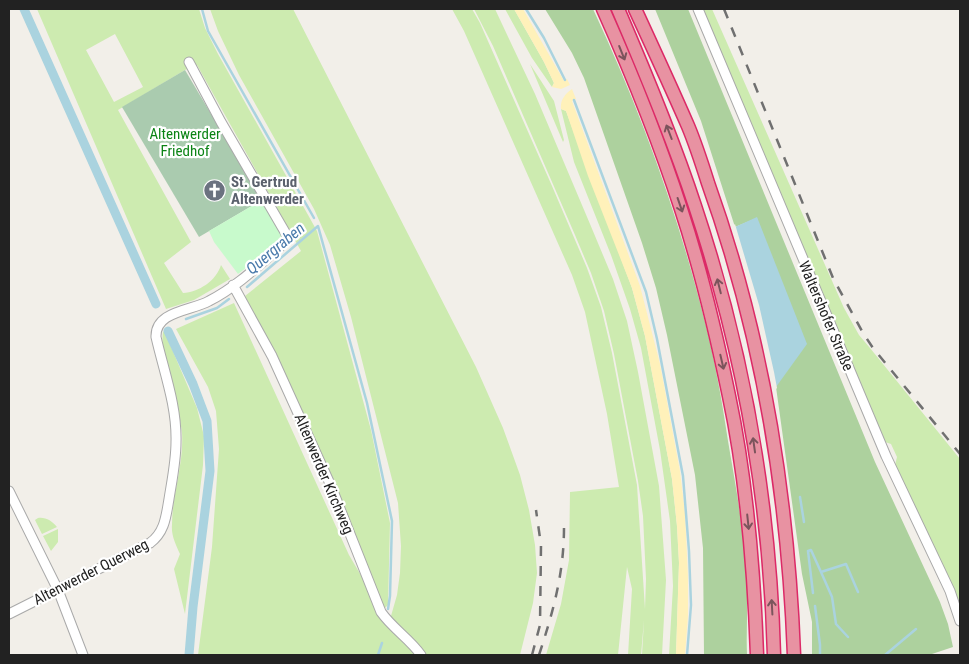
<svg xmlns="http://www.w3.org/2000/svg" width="969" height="664" viewBox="0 0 969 664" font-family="'Roboto Condensed',sans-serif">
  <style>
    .grass { fill: #cdebb0; fill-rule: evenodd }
    .forest { fill: #add19e }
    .sand { fill: #fff1ba }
    .cemetery { fill: #aacbaf }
    .park { fill: #c8facc }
    .water { fill: #aad3df }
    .pier { fill: #f2efe9 }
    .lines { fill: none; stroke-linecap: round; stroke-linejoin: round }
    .stream { stroke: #aad3df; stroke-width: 2.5 }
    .canal { stroke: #aad3df; stroke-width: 9 }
    .minor-casing { stroke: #a9a9a9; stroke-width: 11 }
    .highway-casing { stroke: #dc2a67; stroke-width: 15 }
    .minor { stroke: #fff; stroke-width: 9 }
    .highway { stroke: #e892a2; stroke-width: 12 }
    .rail { stroke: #707070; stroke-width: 2.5; stroke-dasharray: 10 10; stroke-linecap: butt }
    .oneway { stroke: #7b545c }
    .labels { text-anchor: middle; stroke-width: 4.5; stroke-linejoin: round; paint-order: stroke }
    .park-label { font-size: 15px; fill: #0c8416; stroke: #fff }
    .worship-label { font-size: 15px; font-weight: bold; fill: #5b616d; stroke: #fff; text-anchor: start }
    .street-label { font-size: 15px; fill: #222; stroke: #fff }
    .water-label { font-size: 16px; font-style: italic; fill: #4a7aab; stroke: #fff }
  </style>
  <rect width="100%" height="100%" fill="#f2efe9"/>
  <path class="grass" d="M37,9H199L205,28L218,54L317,231L371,430L390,523L388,605L384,609L273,354L245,296L301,251L197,65L185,70L118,110L191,242L164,263L183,293C199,292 216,281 221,265L230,279L194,300L166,309ZM115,34L143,87L114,102L86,50Z
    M210,9H293L476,367L503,428L520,475L529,510L535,545L537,573L533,603L520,655H198L212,547L219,449L216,411L208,387L176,329L234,303L349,555L389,623L397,595L400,573L401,546L398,503L351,317L330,245L314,209L239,75L218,31Z
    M452,9H472L480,23L552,186L587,268L601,307L612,353L637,485L645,609L646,579L643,516L638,481L614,354L604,311L591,273L575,235L493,46L474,9H495L535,94L590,224L613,279L627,321L638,372L659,486L666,580L662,655H642L644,620L641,655H628L632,589L627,567L618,655H546L561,604L569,560L570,492L619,487L607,414L585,312L572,275L464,31Z
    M505,9H514L544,62L554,83L552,87L532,58Z
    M702,9H712L844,308L859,335L870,348L960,459V603L895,465L897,457L891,444L885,442Z
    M530,64L554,101L564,140L563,142Z
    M561,109L566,111L632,288L645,336L672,479L677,526L679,563L676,655H669L673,586L670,521L660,450L641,348L630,309L611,255L574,162Z
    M163,331L166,335L197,408L204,436L203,465L185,614L174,569L180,554C176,545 171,535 172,525C172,494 184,464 182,433C179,399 159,364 163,331Z
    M38,518C46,517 52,521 57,527L42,534L35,520Z
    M58,529V542L51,551L43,536Z"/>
  <path class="forest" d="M545,9H593C640,109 678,214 705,322C715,361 722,401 728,441C736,488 745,535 747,583C748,607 746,631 747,655H704L703,548L695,475L667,335L656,288L642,243L584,78L572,53Z
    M655,9H688L875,462L940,602L948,624L953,647L929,655H812V622L802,574L776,387L757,218L735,227L701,121Z"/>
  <path class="sand" d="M514,9H523L564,81L567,79L570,85L561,89L552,87L554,83L544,62Z
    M572,89L576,99L572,101L640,286L660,364L680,471L685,513L688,577V616L685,655H676L679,563L677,526L672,479L645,336L632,288L588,176L566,111L561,109C560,100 565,94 572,89Z"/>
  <path class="cemetery" d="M185,70L262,200L199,237L122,107Z"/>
  <path class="park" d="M262,200L284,238L238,274L214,242L209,231Z"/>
  <path class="water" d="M757,217L807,344L776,387L735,227Z"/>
  <path class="pier" d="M735,224L759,305L774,372L777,388L776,389L773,387L754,307L732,227Z"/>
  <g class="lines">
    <path class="stream" d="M202,9L208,31L314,218
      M526,9L544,38L565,80
      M574,100L646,292L657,339L683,476L689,551L691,605L687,655
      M247,287L318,226L367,403L392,521L390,596L388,609
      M186,319L217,308L229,299
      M800,497L804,522
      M808,551L811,550L821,572L846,564L858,592
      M808,551L813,593
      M821,572L832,597L836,624L848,637
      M815,606L820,645V655
      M378,655L382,643
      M885,655L916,629"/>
    <path class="canal" d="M24,9L156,304
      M168,331L193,384L207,421L210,471L193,607L189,655"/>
    <defs>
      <path id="minor" d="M698,9L886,456L950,591L960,621
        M233,285L272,356L331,486L381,612C393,629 410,639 421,655
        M9,491L58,590L83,655
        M9,614L150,543C165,532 166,516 169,499C172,480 176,461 176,442C177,406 164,372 156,337C155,311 191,311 209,301C239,286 264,260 289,239L221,122L189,62"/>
      <path id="highway" d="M603,9C632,74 659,141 681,209C701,270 716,333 729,396C747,481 754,569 757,655
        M618,9C646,74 673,139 695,206C743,350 770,503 774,655
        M635,9C653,48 671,87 688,126C696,145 702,164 708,183C762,334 788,495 794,655"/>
    </defs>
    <use href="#minor" class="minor-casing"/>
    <use href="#highway" class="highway-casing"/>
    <use href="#minor" class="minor"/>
    <use href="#highway" class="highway"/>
    <path class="rail" d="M724,9L833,278L863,333L873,348L960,454
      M532,655L540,625L541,545L536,510
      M539,655C553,612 564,574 564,527"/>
  </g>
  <defs><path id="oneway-shaft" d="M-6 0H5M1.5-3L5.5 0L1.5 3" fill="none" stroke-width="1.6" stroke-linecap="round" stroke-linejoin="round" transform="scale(1.25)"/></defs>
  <g class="oneway">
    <use href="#oneway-shaft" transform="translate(622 53) rotate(68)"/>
    <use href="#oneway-shaft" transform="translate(669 132) rotate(-111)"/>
    <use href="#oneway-shaft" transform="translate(680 205) rotate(71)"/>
    <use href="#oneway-shaft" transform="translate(719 286) rotate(-104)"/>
    <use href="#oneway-shaft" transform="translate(722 362) rotate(77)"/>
    <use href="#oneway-shaft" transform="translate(754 445) rotate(-98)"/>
    <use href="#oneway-shaft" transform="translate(748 522) rotate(84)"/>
    <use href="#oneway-shaft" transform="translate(772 607) rotate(-93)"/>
  </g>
  <defs>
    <symbol id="church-disc" viewBox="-11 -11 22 22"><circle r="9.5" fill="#6b7280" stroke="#fff"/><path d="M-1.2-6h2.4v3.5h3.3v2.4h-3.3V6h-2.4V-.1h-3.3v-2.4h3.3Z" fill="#fff"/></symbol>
  </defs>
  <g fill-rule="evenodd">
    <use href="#church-disc" x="202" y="178" width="25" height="25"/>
  </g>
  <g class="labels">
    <g class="park-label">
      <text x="185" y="139">Altenwerder<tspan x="185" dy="17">Friedhof</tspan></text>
    </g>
    <g class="worship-label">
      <text x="231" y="187">St. Gertrud<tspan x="231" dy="17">Altenwerder</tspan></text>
    </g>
    <g class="street-label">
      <text transform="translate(826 316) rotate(67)" y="5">Waltershofer Straße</text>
      <text transform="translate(324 474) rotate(67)" y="5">Altenwerder Kirchweg</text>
      <text transform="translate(91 572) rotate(-27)" y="5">Altenwerder Querweg</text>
    </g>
    <g class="water-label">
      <text transform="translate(275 248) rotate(-40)" y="6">Quergraben</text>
    </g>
  </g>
  <rect width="969" height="664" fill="none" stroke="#222222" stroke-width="20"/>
</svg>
